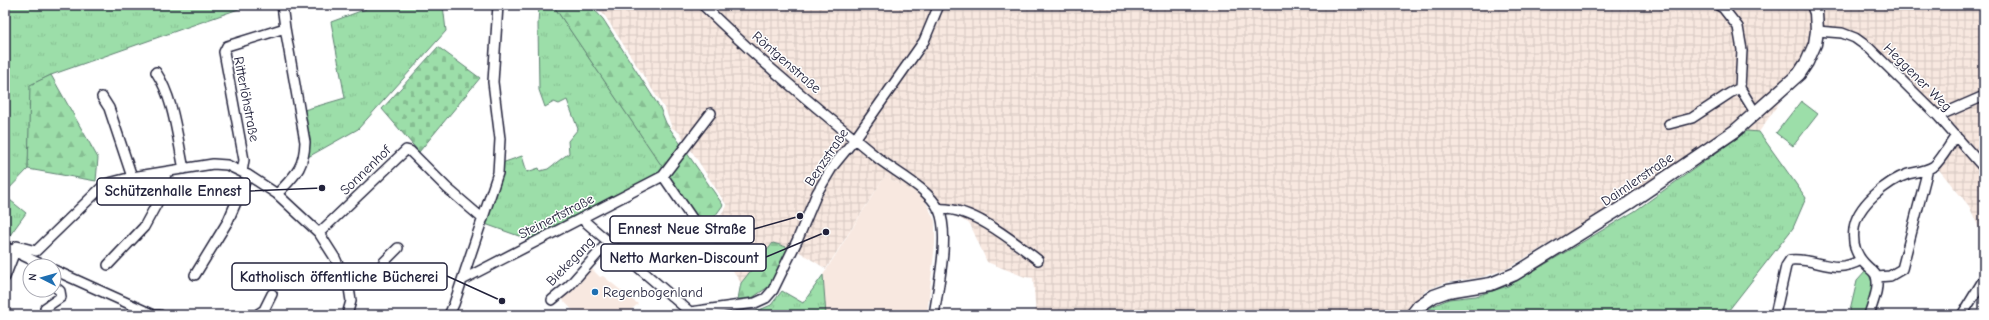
<svg xmlns="http://www.w3.org/2000/svg" width="1989" height="320" viewBox="0 0 1989 320" font-family="'Comic Neue',sans-serif">
  <style>
    .built { fill: #f8e8e0 }
    .industrial { fill: url(#industrial-grid) }
    .grass { fill: url(#grass-tufts); stroke: #5f8072 }
    .forest { fill: url(#forest-firs); stroke: #5f8072 }
    .cemetery { fill: url(#cemetery-stones); stroke: #5f8072 }
    .park { fill: #9cdea9; stroke: #5f8072 }
    .lines { fill: none; stroke-linecap: round; stroke-linejoin: round }
    .minor-casing { stroke: #22223b; stroke-width: 12 }
    .major-casing { stroke: #22223b; stroke-width: 15 }
    .minor { stroke: #fff; stroke-width: 9 }
    .major { stroke: #fff; stroke-width: 12 }
    .poi-dot { fill: #1f6fb2; stroke: #fff; stroke-width: 1.5 }
    .labels { text-anchor: middle; stroke-width: 3; stroke-linejoin: round; paint-order: stroke }
    .street-label { font-size: 14px; fill: #22223b; stroke: #fff }
    .poi-label { font-size: 14px; fill: #22223b; stroke: #fff; text-anchor: start }
    .leader { fill: none; stroke: #22223b; stroke-width: 1.5 }
    .callout-dot { fill: #22223b; stroke: #fff; stroke-width: 1.5 }
    .callout { fill: #fff; stroke: #22223b; stroke-width: 1.5 }
    .callout-label { font-size: 15px; text-anchor: middle; font-weight: bold; fill: #22223b }
  </style>
  <defs>
    <pattern id="industrial-grid" width="8" height="8" patternUnits="userSpaceOnUse"><rect width="8" height="8" fill="#f8e8e0"/><path d="M0 4h8M4 0v8" fill="none" stroke="#d4c7c1"/></pattern>
    <pattern id="grass-tufts" width="24" height="20" patternUnits="userSpaceOnUse"><rect width="24" height="20" fill="#9cdea9"/><path d="M3 7l-1-3M5 7V3M7 7l1-3M15 17l-1-3M17 17v-4M19 17l1-3" fill="none" stroke="#86be92"/></pattern>
    <pattern id="forest-firs" width="22" height="20" patternUnits="userSpaceOnUse"><rect width="22" height="20" fill="#9cdea9"/><path d="M5 1l3.5 6h-7zM16 11l3.5 6h-7z" fill="#86be92"/></pattern>
    <pattern id="cemetery-stones" width="16" height="16" patternUnits="userSpaceOnUse"><rect width="16" height="16" fill="#9cdea9"/><path d="M2 7V4a2 2 0 0 1 4 0v3zM10 15v-3a2 2 0 0 1 4 0v3z" fill="#86be92"/></pattern>
  </defs>
  <rect width="100%" height="100%" fill="#fff"/>
  <filter id="ink" filterUnits="userSpaceOnUse"><feTurbulence type="fractalNoise" baseFrequency=".025" numOctaves="2"/><feDisplacementMap in="SourceGraphic" scale="8" xChannelSelector="R" yChannelSelector="G"/><feConvolveMatrix kernelMatrix="1 2 1 2 8 2 1 2 1" color-interpolation-filters="sRGB"/></filter>
  <g filter="url(#ink)">
    <path class="built" d="M885,176L924,198L935,221V244L927,315H826L823,275Z
      M591,268L600,277L603,276L638,304L625,315H577L561,298Z"/>
    <path class="industrial" d="M594,5H1984V239L1969,206L1935,165L1955,136L1855,38L1817,31L1807,62L1759,132L1747,131L1736,125L1615,205L1508,268L1482,277L1444,283L1425,291L1405,315H1036L1033,278L1025,277L987,262L970,224L885,176L826,269L798,251L773,243L741,283L710,238L714,223L727,206L680,133L672,128L666,111L605,16Z"/>
    <path class="grass" d="M5,5H250L51,75L31,85L28,169L5,193Z
      M366,5H443L446,31L358,129L308,157L304,110L345,98L331,22L366,9Z
      M539,5H553L665,170L659,175L533,241L485,224L502,163L522,156L527,172L539,168L540,171L548,169L569,153L568,141L578,129L567,100L559,104L554,102L545,107L539,90L538,24Z
      M1747,131L1759,132L1806,198L1793,228L1725,315H1421L1433,306L1449,299L1476,296L1508,286L1635,211Z
      M5,196L26,213L5,242Z
      M823,275L826,315H748L771,305L782,291L803,303Z"/>
    <path class="forest" d="M553,5H590L603,19L660,108L666,123L723,205L705,230Z
      M51,75L98,158L96,181L28,169L30,85Z
      M773,243L790,248L771,285L752,298L738,299L741,283Z"/>
    <path class="cemetery" d="M438,47L480,78L419,152L382,109Z"/>
    <path class="park" d="M1801,101L1818,114L1793,146L1776,133Z
      M1866,271C1878,287 1871,298 1867,315H1849L1857,281Z"/>
    <g class="lines">
      <defs>
        <path id="minor" d="M282,5L285,28
          M703,5C758,60 819,110 879,159C897,173 929,189 939,210C950,235 938,287 934,315
          M1718,5L1723,8L1738,27L1742,50L1740,88L1756,114
          M1817,31L1842,33L1855,38L1869,48L1938,116L1984,168
          M156,72C174,99 177,137 184,169
          M102,97L109,108L132,177
          M1938,116L1984,96
          M1669,124L1692,118L1730,93L1740,88
          M242,172L244,160L224,52L227,46L285,28L305,142C304,169 295,175 277,194
          M663,176L698,227
          M938,209C971,206 1013,241 1038,260
          M582,219L690,312L755,303L766,298L773,290L797,241L817,193L833,166L855,139L924,41L939,5
          M319,233L406,150L410,151L447,188L483,219
          M5,247L45,266
          M108,265L144,227L162,194L166,173
          M54,270L154,315H160
          M195,275L228,221L248,175
          M5,277L17,246L36,251L105,184L132,177L213,164L227,165L248,175L277,194L319,233L335,258L349,288L351,301L347,315
          M345,277L367,281L375,276L384,262L398,248
          M1877,277L1890,276L1902,269L1928,169
          M462,280L663,176L711,113
          M552,300L569,286L608,242
          M45,308L61,297L60,291L54,286
          M240,315H255
          M256,315L264,310L272,294
          M449,315L454,304L498,173L500,139L493,82L498,5
          M1775,315L1786,266L1790,260C1817,257 1832,276 1861,260
          M1869,315C1872,304 1880,288 1876,276C1875,272 1871,270 1868,267C1856,256 1852,245 1854,229C1856,206 1887,181 1908,174C1916,172 1926,171 1934,166C1942,159 1949,145 1956,136
          M1962,315L1984,279"/>
        <path id="major" d="M1412,315L1419,306L1434,296L1448,291L1491,284L1515,274L1629,203L1735,131L1799,74L1807,62L1815,44L1817,31L1816,13L1813,5"/>
      </defs>
      <use href="#minor" class="minor-casing"/>
      <use href="#major" class="major-casing"/>
      <use href="#minor" class="minor"/>
      <use href="#major" class="major"/>
    </g>
  </g>
  <circle class="poi-dot" cx="595" cy="292" r="4"/>
  <g class="labels">
    <g class="street-label">
      <text transform="translate(787 62) rotate(41)" y="5">Röntgenstraße</text>
      <text transform="translate(1918 77) rotate(45)" y="5">Heggener Weg</text>
      <text transform="translate(247 99) rotate(79)" y="5">Ritterlöhstraße</text>
      <text transform="translate(826 157) rotate(-56)" y="5">Benzstraße</text>
      <text transform="translate(365 170) rotate(-44)" y="5">Sonnenhof</text>
      <text transform="translate(1637 179) rotate(-34)" y="5">Daimlerstraße</text>
      <text transform="translate(556 216) rotate(-27)" y="5">Steinertstraße</text>
      <text transform="translate(570 261) rotate(-46)" y="5">Biekegang</text>
    </g>
    <g class="poi-label">
      <text x="603" y="297">Regenbogenland</text>
    </g>
  </g>
  <path class="leader" d="M322 188L250 191M800 216L754 229M826 232L766 257M502 301L447 276"/>
  <g class="callout-dot">
    <circle cx="322" cy="188" r="4"/>
    <circle cx="800" cy="216" r="4"/>
    <circle cx="826" cy="232" r="4"/>
    <circle cx="502" cy="301" r="4"/>
  </g>
  <g class="callout">
    <rect x="97" y="178" width="153" height="27" rx="4"/>
    <rect x="610" y="216" width="144" height="27" rx="4"/>
    <rect x="601" y="244" width="165" height="27" rx="4"/>
    <rect x="232" y="263" width="215" height="27" rx="4"/>
  </g>
  <g class="callout-label">
    <text x="173" y="196">Schützenhalle Ennest</text>
    <text x="682" y="234">Ennest Neue Straße</text>
    <text x="684" y="263">Netto Marken-Discount</text>
    <text x="339" y="282">Katholisch öffentliche Bücherei</text>
  </g>
  <rect width="1989" height="320" fill="none" stroke="#fff" stroke-width="20"/>
  <rect x="10" y="10" width="1969" height="300" fill="none" stroke="#22223b" stroke-width="1.5" filter="url(#ink)"/>
  <g transform="translate(42 278) rotate(276)"><circle r="19" fill="#ffffff" stroke="#a7a7b1"/>
  <path d="M0-3L7 15L0 10L-7 15Z" fill="#1f6fb2"/>
  <text y="-6" font-size="11" font-weight="bold" text-anchor="middle" fill="#22223b">N</text>
  </g>
</svg>
